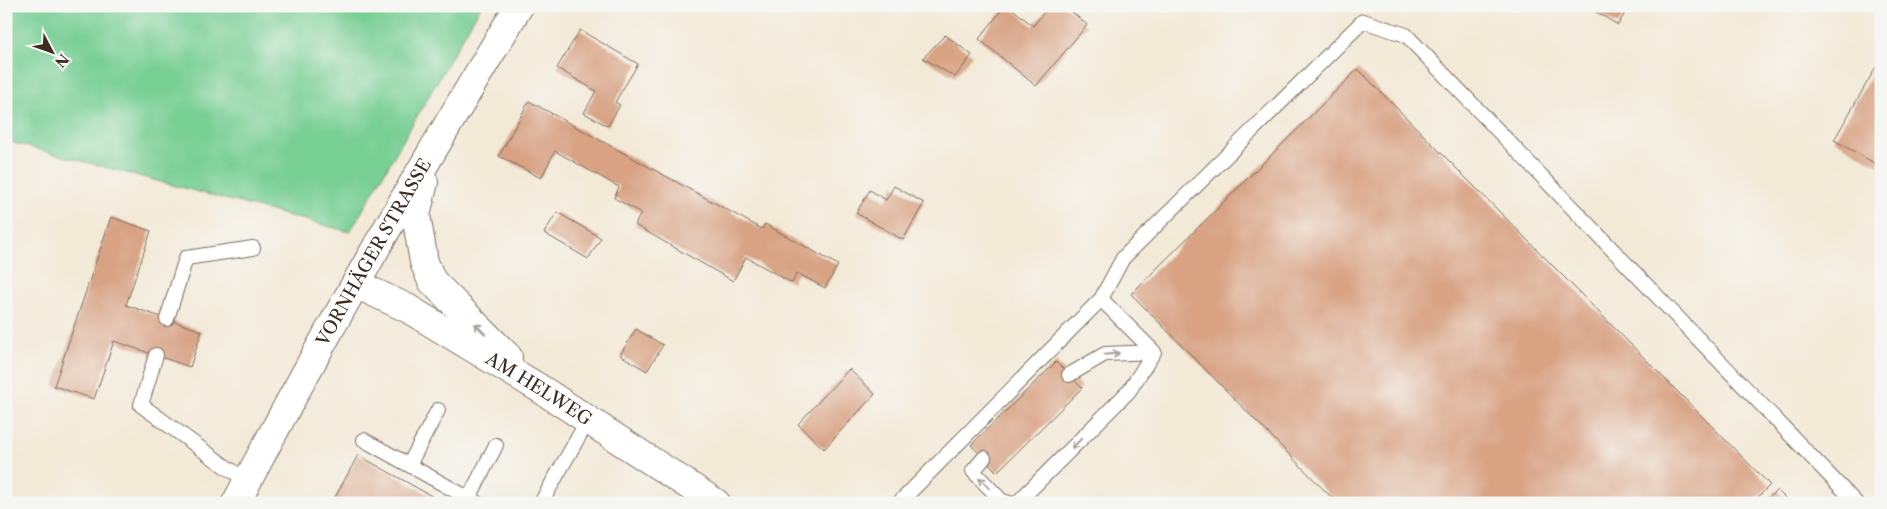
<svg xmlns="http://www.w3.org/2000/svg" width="1887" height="509" viewBox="0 0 1887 509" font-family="'Libre Caslon Text',serif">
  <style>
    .green { fill: #78cf94; stroke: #5a7c59 }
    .building { fill: #d8a283 }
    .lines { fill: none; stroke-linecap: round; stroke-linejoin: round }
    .service-casing { stroke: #7b6d5f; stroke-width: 16 }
    .secondary-casing { stroke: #7b6d5f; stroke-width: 30 }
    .service { stroke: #fff; stroke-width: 14 }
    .secondary { stroke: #fff; stroke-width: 28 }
    .oneway { stroke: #a79f9a }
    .labels { text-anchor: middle; stroke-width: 4.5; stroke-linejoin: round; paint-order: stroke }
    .street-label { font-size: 18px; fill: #3b2a1e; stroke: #f6f6f2 }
  </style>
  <rect width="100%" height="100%" fill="#f6f6f2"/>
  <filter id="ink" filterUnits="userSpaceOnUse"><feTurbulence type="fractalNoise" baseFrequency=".02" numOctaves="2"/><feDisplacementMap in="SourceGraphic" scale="10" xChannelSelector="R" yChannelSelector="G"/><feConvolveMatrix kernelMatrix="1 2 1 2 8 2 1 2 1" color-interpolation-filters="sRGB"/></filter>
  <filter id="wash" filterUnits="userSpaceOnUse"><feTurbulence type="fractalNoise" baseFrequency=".0096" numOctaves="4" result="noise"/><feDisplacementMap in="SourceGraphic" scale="20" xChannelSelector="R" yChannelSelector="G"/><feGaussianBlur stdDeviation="1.12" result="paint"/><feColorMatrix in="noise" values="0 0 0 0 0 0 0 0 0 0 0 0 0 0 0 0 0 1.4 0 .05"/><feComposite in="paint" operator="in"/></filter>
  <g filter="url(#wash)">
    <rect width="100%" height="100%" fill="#f3e9d7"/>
    <path class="green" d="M6,6H481L350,232L6,141Z"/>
    <g id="blocks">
      <path class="building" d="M1005,6H1009L1033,26L1049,6H1065L1087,25L1036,86L979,39Z
        M1586,6H1629L1618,25Z
        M580,30L638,64L615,102L620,105L608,126L584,113L596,91L557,68Z
        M945,35L972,55L955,77L923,58Z
        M1876,67L1881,70V167L1834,140Z
        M1358,69L1770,485L1752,503H1337L1131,294Z
        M529,101L762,229L765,224L838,265L825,288L797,273L792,283L746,257L733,281L635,225L641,213L614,198L619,187L555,151L541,178L499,156Z
        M894,186L924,203L903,240L856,213L870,190L886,200Z
        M557,212L601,238L588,259L544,233Z
        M111,217L151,231L126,305L202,331L190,367L114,341L94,399L54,386Z
        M636,329L663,345L647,371L620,355Z
        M1056,362L1082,388L997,472L971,445Z
        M849,369L875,394L824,449L798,424Z
        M358,455L444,503H332Z
        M1777,490L1790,503H1763Z"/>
    </g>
  </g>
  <g filter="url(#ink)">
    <use href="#blocks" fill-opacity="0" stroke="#7b6d5f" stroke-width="1"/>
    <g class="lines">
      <defs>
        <path id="service" d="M1101,299L1123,258L1363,21L1406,35L1856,503
          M167,319L186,258L253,248
          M156,355L141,405L226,467L248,481
          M364,440L477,503
          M984,458L973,471L1002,501L1009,503
          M409,465L438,410
          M469,498L496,445
          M541,503L588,420
          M899,503L1101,299L1154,352
          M1017,503L1129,391L1154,352L1105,354L1069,375"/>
        <g id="secondary">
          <path d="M424,182L416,215L424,262L432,281L508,357"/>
          <path id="s1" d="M356,284L407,308L539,388L716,503"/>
          <path id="s2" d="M236,503C324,334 420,169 519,6"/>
        </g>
      </defs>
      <use href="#service" class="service-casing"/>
      <use href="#secondary" class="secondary-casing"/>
      <use href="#service" class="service"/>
      <use href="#secondary" class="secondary"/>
    </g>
    <defs><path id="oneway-shaft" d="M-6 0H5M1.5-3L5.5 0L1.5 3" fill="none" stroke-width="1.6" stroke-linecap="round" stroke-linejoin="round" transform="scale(1.25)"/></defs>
    <g class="oneway">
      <use href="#oneway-shaft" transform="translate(480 329) rotate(-135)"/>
      <use href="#oneway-shaft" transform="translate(1112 354) rotate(-5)"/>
      <use href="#oneway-shaft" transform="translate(1077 443) rotate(135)"/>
      <use href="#oneway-shaft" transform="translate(984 483) rotate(-134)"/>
    </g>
  </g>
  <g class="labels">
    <g class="street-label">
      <text dy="6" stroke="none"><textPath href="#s2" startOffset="286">VORNHÄGER STRASSE</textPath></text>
      <text dy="6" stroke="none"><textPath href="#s1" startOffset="211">AM HELWEG</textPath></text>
    </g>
  </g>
  <rect width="1887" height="509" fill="none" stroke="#f6f6f2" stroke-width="25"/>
  <g transform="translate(52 52) rotate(131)" stroke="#f6f6f2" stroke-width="4" paint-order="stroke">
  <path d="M0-4L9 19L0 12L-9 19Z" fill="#3b2a1e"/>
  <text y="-8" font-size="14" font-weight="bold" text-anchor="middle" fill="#3b2a1e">N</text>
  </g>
</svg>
